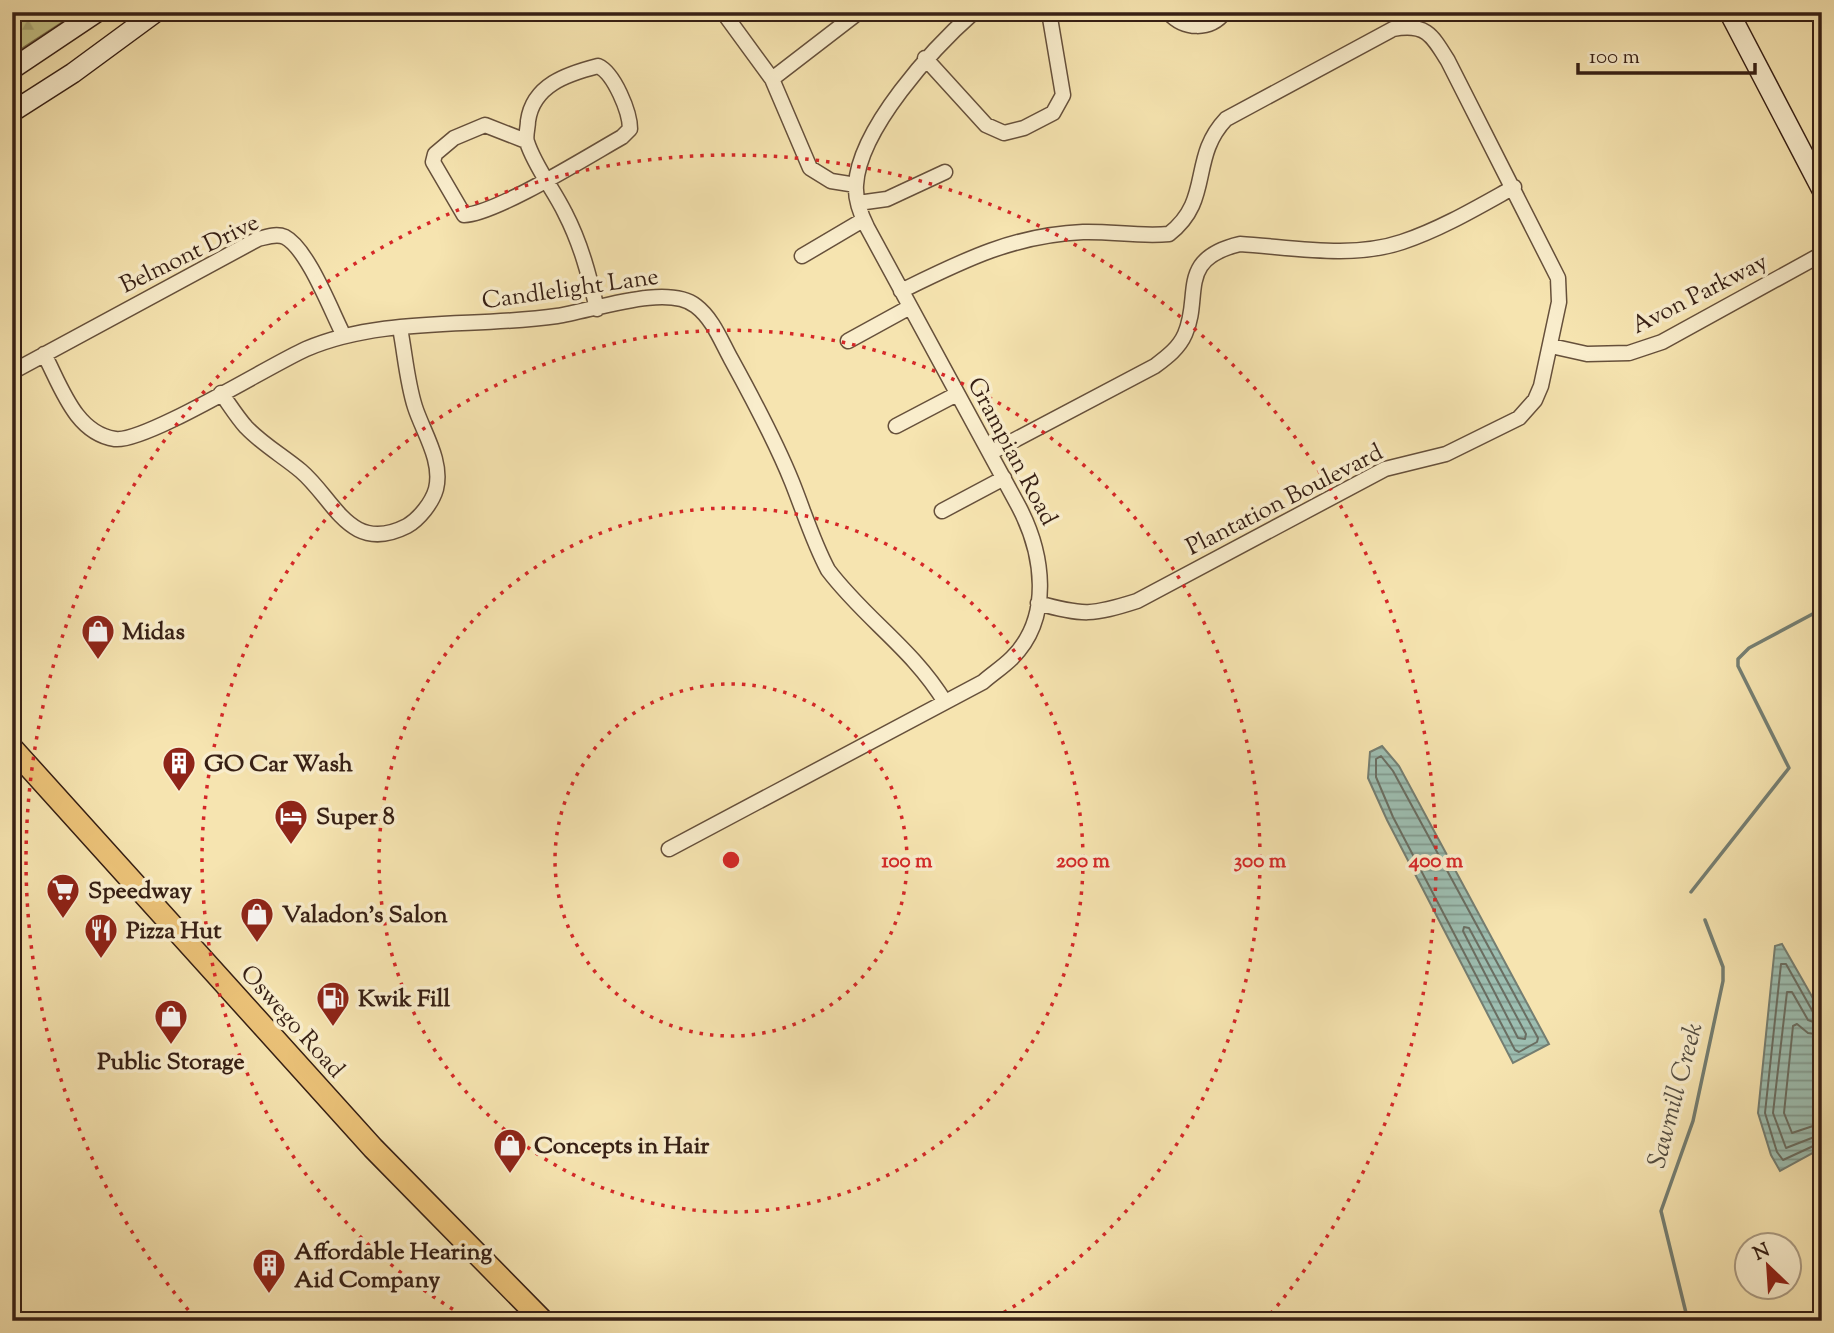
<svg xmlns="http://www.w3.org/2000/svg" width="1834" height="1333" viewBox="0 0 1834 1333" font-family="'Sorts Mill Goudy',serif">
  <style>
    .forest { fill: url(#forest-firs); stroke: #7d704d; stroke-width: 2 }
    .water { fill: url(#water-rules); stroke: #747e72; stroke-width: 2 }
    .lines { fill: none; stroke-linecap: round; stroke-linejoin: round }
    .shore { stroke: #6a6e62; stroke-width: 2 }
    .stream { stroke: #747e72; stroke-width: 3.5 }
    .street-casing { stroke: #66503b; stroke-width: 17 }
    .secondary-casing { stroke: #361f14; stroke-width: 22 }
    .primary-casing { stroke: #361f14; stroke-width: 24 }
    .street { stroke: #f9edcc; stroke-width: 14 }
    .secondary { stroke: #f9edcc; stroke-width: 19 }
    .primary { stroke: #ebc278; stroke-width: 21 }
    .ring { fill: none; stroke: #d62828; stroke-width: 3.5; stroke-dasharray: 3.5 7 }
    .labels { text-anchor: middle; stroke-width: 7; stroke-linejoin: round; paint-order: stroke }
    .street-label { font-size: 24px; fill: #361f14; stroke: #f9edcc }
    .poi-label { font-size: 24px; font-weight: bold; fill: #361f14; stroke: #f9edcc; text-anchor: start }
    .water-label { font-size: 26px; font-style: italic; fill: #554f43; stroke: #f9edcc }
    .centre { fill: #d62828; stroke: #f9edcc; stroke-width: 3.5 }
    .ring-label { font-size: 21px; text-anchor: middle; font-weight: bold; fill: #d62828; stroke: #f9edcc; stroke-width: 7; stroke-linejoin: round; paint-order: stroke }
  </style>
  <defs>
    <pattern id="forest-firs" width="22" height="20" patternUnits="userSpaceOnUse" patternTransform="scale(1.75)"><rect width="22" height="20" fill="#c4c286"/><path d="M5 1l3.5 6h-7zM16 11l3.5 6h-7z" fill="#a9a673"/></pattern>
    <pattern id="water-rules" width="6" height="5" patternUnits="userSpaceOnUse" patternTransform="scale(1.75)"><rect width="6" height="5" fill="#9dbeb1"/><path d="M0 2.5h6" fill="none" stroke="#819a8f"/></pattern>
  </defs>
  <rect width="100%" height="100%" fill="#f6e4b0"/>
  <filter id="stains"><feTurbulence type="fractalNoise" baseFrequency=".00286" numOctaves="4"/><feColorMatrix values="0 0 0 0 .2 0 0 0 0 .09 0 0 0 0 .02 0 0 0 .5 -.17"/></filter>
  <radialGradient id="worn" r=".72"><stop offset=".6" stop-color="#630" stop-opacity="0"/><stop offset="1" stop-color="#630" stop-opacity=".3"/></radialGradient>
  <path class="forest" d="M26,12H78L12,55V18Z"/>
  <path class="water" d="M1382,746L1399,766L1549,1044L1513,1063L1387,820L1368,778L1370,752Z
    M1782,944L1822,1014V1148L1780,1171L1771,1155L1758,1113L1775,946Z"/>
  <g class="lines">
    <path class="shore" d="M1381,756L1393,771L1538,1038L1537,1042L1519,1052L1515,1050L1393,817L1376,777V759Z
      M1464,927L1469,928L1526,1034L1525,1039L1518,1038L1463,931Z
      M1822,1016L1813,1012L1786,964H1781L1765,1113L1777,1152L1783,1160L1822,1142
      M1822,1025L1808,1020L1792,992H1787L1773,1113L1786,1148L1822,1134
      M1822,1035L1808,1033L1797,1024L1793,1026L1784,1113L1792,1133L1822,1123"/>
    <path class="stream" d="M1691,892L1789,768L1738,666V659L1749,648L1822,609
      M1688,1321L1661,1211L1693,1121L1723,981V967L1705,920"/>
    <defs>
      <path id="street" d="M723,12L772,79L810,168L831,181L856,185
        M1168,12C1184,30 1210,31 1225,12
        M925,58L986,125L1004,133L1024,128L1053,113L1063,95L1049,12
        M772,79L859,12
        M526,141L485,125L454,138L435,154L433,162L464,215C496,214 590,155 622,137L630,129C630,112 614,73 598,66C567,74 533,85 528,121C528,128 525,136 527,142C535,167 554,190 565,213C581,244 589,275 597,309
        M858,203L887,199L945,172
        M802,256L863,220
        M901,291C962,261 1013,235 1083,232C1111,231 1140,237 1169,234C1213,200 1189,158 1226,119L1393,29C1426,23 1432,35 1448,61L1558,278L1559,302L1541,386L1535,400L1519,418L1446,454L1385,469L1137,601C1093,615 1083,616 1038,603
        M848,341L910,307
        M1551,346L1587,354L1629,353L1662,342L1822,254
        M44,354C61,386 75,433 115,439C145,443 270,365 306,349C383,316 475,328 557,316C592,311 667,283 696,306C713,319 721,341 731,359C753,399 775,440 792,482C804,512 813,542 828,570C865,619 912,648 945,702
        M12,372L258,239C267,237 276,233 285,237C308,249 332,313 344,336
        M221,393C229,404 237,417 246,427C262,444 283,456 301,471C335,500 350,555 407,526C419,519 432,503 436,489C443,461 423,432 415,407C407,382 405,354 400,328
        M896,426L957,394
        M990,453L1155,366C1167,357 1179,348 1185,334C1202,296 1176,259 1240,244C1291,247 1352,259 1402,242C1441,229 1478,207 1514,187
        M942,511L1004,478
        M669,849L983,682C992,674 1003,667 1012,658C1053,617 1043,553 1019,507L867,227C861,215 855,199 856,185C859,129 933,48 974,12"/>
      <path id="secondary" d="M1729,12L1822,190
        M12,69L97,12
        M12,112L73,73L156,12"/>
      <path id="primary" d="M12,748L373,1148L543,1321"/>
    </defs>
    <use href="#street" class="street-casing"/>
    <use href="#secondary" class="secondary-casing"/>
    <use href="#primary" class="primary-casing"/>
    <use href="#street" class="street"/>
    <use href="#secondary" class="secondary"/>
    <use href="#primary" class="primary"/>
  </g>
  <g class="ring">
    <circle cx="731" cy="860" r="176"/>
    <circle cx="731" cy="860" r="352"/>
    <path d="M471 1320A529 529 0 1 1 991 1320"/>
    <path d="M195 1318A705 705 0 1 1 1267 1318"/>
  </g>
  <defs>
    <symbol id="shop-pin" viewBox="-11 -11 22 30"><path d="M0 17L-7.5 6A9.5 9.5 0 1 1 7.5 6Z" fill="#8f2418" stroke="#f9edcc"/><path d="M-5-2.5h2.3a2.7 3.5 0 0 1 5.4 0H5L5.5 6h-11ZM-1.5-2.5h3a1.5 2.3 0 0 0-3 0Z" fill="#fff"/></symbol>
    <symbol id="building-pin" viewBox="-11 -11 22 30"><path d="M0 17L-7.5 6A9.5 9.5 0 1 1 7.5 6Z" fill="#8f2418" stroke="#f9edcc"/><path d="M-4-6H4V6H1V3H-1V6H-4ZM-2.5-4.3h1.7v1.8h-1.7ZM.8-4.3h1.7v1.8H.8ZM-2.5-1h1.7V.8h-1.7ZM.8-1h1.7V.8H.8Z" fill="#fff"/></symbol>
    <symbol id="hotel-pin" viewBox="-11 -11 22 30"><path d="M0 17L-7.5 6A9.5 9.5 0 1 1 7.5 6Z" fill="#8f2418" stroke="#f9edcc"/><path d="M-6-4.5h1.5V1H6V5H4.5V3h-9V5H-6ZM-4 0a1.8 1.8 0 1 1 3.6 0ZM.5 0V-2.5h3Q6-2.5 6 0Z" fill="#fff"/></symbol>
    <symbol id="supermarket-pin" viewBox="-11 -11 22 30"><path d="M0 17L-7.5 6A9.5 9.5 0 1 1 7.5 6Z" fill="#8f2418" stroke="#f9edcc"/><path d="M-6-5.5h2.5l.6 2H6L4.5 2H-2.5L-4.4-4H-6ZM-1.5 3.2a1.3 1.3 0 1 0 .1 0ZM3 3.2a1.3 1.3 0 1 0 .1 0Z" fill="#fff"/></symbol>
    <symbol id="restaurant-pin" viewBox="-11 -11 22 30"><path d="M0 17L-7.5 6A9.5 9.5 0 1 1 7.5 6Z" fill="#8f2418" stroke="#f9edcc"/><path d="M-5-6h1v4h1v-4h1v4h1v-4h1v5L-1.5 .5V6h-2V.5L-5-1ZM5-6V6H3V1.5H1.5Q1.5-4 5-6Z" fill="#fff"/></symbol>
    <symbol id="fuel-pin" viewBox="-11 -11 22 30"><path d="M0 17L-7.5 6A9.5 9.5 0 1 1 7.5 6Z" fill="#8f2418" stroke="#f9edcc"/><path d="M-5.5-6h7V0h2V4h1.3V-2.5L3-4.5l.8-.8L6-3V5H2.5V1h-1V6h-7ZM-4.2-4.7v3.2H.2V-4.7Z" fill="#fff"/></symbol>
  </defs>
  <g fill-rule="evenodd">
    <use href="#shop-pin" x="79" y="612" width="38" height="52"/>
    <use href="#building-pin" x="160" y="744" width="38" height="52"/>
    <use href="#hotel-pin" x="272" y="797" width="38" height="52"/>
    <use href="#supermarket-pin" x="44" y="871" width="38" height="52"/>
    <use href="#shop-pin" x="238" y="895" width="38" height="52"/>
    <use href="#restaurant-pin" x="82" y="911" width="38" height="52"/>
    <use href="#fuel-pin" x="314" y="979" width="38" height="52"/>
    <use href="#shop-pin" x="152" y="997" width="38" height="52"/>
    <use href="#shop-pin" x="491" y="1126" width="38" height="52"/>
    <use href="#building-pin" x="250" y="1246" width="38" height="52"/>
  </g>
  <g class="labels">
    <g class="street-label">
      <text transform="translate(189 253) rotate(-26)" y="8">Belmont Drive</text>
      <text transform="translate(570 288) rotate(-8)" y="8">Candlelight Lane</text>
      <text transform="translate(1699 293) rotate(-27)" y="8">Avon Parkway</text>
      <text transform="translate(1013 451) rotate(62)" y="8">Grampian Road</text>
      <text transform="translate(1284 499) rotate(-27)" y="8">Plantation Boulevard</text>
      <text transform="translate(293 1021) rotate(48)" y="8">Oswego Road</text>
    </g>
    <g class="poi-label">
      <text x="122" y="639">Midas</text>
      <text x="204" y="771">GO Car Wash</text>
      <text x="316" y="824">Super 8</text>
      <text x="88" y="898">Speedway</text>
      <text x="282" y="922">Valadon's Salon</text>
      <text x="126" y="938">Pizza Hut</text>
      <text x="358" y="1006">Kwik Fill</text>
      <text x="171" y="1069" text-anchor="middle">Public Storage</text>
      <text x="534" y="1153">Concepts in Hair</text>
      <text x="294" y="1259">Affordable Hearing<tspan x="294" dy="28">Aid Company</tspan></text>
    </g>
    <g class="water-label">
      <text transform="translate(1674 1095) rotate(-75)" y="9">Sawmill Creek</text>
    </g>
  </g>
  <circle cx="731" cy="860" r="10" class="centre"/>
  <g class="ring-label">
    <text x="907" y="867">100 m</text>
    <text x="1083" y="867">200 m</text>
    <text x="1260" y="867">300 m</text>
    <text x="1436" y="867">400 m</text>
  </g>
  <rect width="1834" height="1333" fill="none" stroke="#f6e4b0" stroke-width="42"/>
  <rect x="14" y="14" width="1806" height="1305" fill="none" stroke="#361f14" stroke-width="3.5"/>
  <rect x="21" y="21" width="1792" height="1291" fill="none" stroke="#361f14" stroke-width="2"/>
  <g transform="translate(1768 1266) rotate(335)"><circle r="33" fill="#f9edcc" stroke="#ab9b82" stroke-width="2"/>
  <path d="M0-5L12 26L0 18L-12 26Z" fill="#8f2418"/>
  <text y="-10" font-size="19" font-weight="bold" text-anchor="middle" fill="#361f14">N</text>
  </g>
  <path d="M1578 63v10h177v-10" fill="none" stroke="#361f14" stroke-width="3.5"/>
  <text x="1589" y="63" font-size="21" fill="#361f14" stroke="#f9edcc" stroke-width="5" paint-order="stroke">100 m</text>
  <rect width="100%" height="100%" filter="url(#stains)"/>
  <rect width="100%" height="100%" fill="url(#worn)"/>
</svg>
